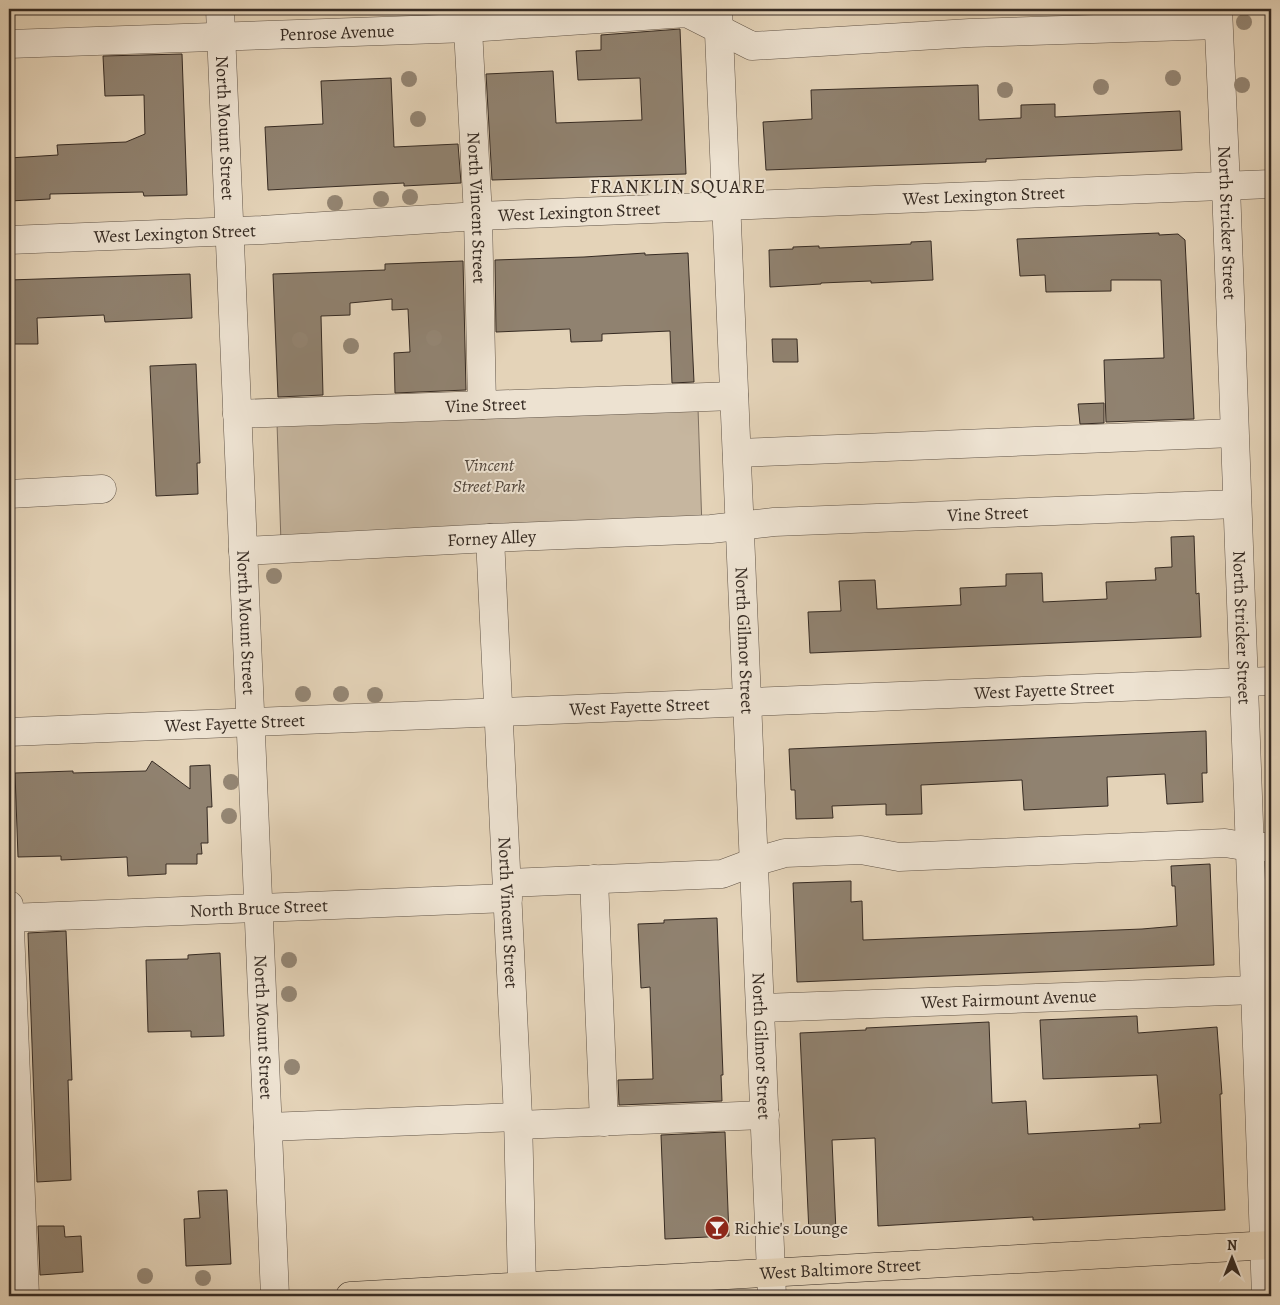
<svg xmlns="http://www.w3.org/2000/svg" width="1280" height="1305" viewBox="0 0 1280 1305" font-family="Alegreya,serif">
  <style>
    .green { fill: #c6b69f; stroke: #7e7061 }
    .building { fill: #908270; stroke: #362b23 }
    .lines { fill: none; stroke-linecap: round; stroke-linejoin: round }
    .minor-casing { stroke: #625548; stroke-width: 29 }
    .major-casing { stroke: #362b23; stroke-width: 29 }
    .minor { stroke: #ede2d1; stroke-width: 28 }
    .major { stroke: #e4d3b8; stroke-width: 28 }
    .tree { fill: #948674 }
    .labels { text-anchor: middle; stroke-width: 4; stroke-linejoin: round; paint-order: stroke }
    .street-label { font-size: 18px; fill: #362b23; stroke: #ede2d1 }
    .park-label { font-size: 18px; font-style: italic; fill: #53473c; stroke: #ede2d1 }
    .poi-label { font-size: 18px; fill: #362b23; stroke: #ede2d1; text-anchor: start }
    .neighbourhood-label { font-size: 19px; letter-spacing: 1px; fill: #362b23; stroke: #ede2d1 }
  </style>
  <rect width="100%" height="100%" fill="#e4d3b8"/>
  <filter id="stains"><feTurbulence type="fractalNoise" baseFrequency=".004" numOctaves="4"/><feColorMatrix values="0 0 0 0 .2 0 0 0 0 .09 0 0 0 0 .02 0 0 0 .5 -.17"/></filter>
  <radialGradient id="worn" r=".72"><stop offset=".6" stop-color="#630" stop-opacity="0"/><stop offset="1" stop-color="#630" stop-opacity=".3"/></radialGradient>
  <path class="green" d="M698,408L702,528L281,543L277,423Z"/>
  <path class="building" d="M680,29L686,174L492,180L486,74L553,71L556,123L642,120L640,78L578,80L576,51L601,50V35Z
    M182,54L187,195L144,196L143,192L50,194V199L9,201V158L58,155L57,145L126,142L145,134L144,95L105,96L103,56Z
    M391,78L394,147L458,144L461,183L404,186V183L268,190L265,127L323,124L321,81Z
    M978,85L979,120L1021,118V105L1055,104V117L1180,111L1182,150L986,159V162L766,170L763,122L812,119L811,90Z
    M1159,233V235L1178,234L1185,240L1194,419L1106,422L1104,360L1164,358L1161,280H1111V291L1046,292L1045,275L1020,276L1017,239Z
    M931,241L933,280L871,283V281L821,283V284L770,287L769,250L793,249V247L819,246V248L911,244V242Z
    M645,253V255L688,253L694,382L672,383L670,331L602,334V341L571,342L570,329L496,332L495,260L584,257Z
    M463,261L466,390L395,393L394,353L410,352L408,309L392,310V299L350,303V315L321,316L323,395L278,397L273,274L385,270V264Z
    M190,274L192,318L105,322L104,315L37,318L38,344H9V280Z
    M772,339H797L798,362H773Z
    M196,364L200,463H197L198,494L156,496L150,366Z
    M1104,403V423L1080,424L1078,404Z
    M1194,536L1196,594L1199,593L1201,637L810,653L808,612L841,611L839,581L875,580L877,609L961,605L960,588L1006,586V574L1042,573L1043,602L1107,599L1106,582L1156,580L1155,568L1172,567L1171,537Z
    M1206,731L1207,773H1202L1203,802L1167,804L1165,774L1107,777L1108,806L1024,810L1022,780L921,785L922,814L886,815V804L832,806L833,818L796,819L795,790H791L789,749Z
    M152,761L190,789V766L210,765L212,807H207L208,843H201L202,854H197V864H166V874L128,876L127,857L61,860V856L18,857L15,773L73,771V773L146,771Z
    M1210,864L1214,965L797,982L793,883L851,881V902L862,901L863,940L1142,929L1177,926L1175,886H1172L1171,866Z
    M717,918L723,1075H721L722,1101L619,1105L618,1080L653,1079L650,987L641,988L638,924L664,923V920Z
    M66,931L72,1080H68L71,1180L37,1182L28,933Z
    M220,953L224,1036L191,1037V1031L148,1032L146,960L188,959V955Z
    M1137,1016L1138,1033L1217,1027L1222,1094H1220L1225,1210L1033,1220V1217L878,1226L875,1138L832,1140L836,1232L809,1233L800,1033L866,1030V1028L989,1022L992,1103L1026,1101L1028,1134L1140,1128L1139,1124L1161,1123L1157,1075L1043,1079L1040,1020Z
    M725,1132L729,1236L665,1239L661,1135Z
    M227,1190L231,1264L186,1266L184,1219L200,1218L198,1191Z
    M38,1226H64L65,1237L81,1236L83,1272L40,1275Z"/>
  <g class="lines">
    <defs>
      <g id="minor">
        <path id="s1" d="M220,9L275,1296"/>
        <path id="s2" d="M718,9L772,1296"/>
        <path id="s3" d="M1218,9L1226,186L1266,1296"/>
        <path id="s4" d="M467,10L478,216L482,405"/>
        <path id="s5" d="M9,44L468,28L687,13L752,46L970,33L1218,25"/>
        <path id="s6" d="M9,240L262,230L478,216L1271,184"/>
        <path id="s7" d="M237,414L734,396"/>
        <path d="M737,453L1234,433"/>
        <path d="M9,494L102,489"/>
        <path id="s8" d="M490,538L518,1117L522,1287"/>
        <path id="s9" d="M243,551L490,538L711,529L774,522L1237,504"/>
        <path id="s10" d="M9,732L1271,681"/>
        <path d="M594,879L604,1122"/>
        <path d="M507,883L722,874L754,862L785,853L861,850L899,857L1225,843L1250,847H1271"/>
        <path d="M9,905L25,1296"/>
        <path id="s11" d="M9,918L508,898"/>
        <path id="s12" d="M761,1008L1255,990"/>
        <path d="M518,1125L765,1115"/>
        <path d="M268,1127L518,1117"/>
      </g>
      <g id="major">
        <path id="s13" d="M350,1296L1271,1245"/>
      </g>
    </defs>
    <use href="#minor" class="minor-casing"/>
    <use href="#major" class="major-casing"/>
    <use href="#minor" class="minor"/>
    <use href="#major" class="major"/>
  </g>
  <g class="tree">
    <circle cx="1244" cy="22" r="8"/>
    <circle cx="1173" cy="78" r="8"/>
    <circle cx="409" cy="79" r="8"/>
    <circle cx="1242" cy="85" r="8"/>
    <circle cx="1101" cy="87" r="8"/>
    <circle cx="1005" cy="90" r="8"/>
    <circle cx="418" cy="119" r="8"/>
    <circle cx="410" cy="197" r="8"/>
    <circle cx="381" cy="199" r="8"/>
    <circle cx="335" cy="203" r="8"/>
    <circle cx="434" cy="338" r="8"/>
    <circle cx="300" cy="340" r="8"/>
    <circle cx="351" cy="346" r="8"/>
    <circle cx="274" cy="576" r="8"/>
    <circle cx="303" cy="694" r="8"/>
    <circle cx="341" cy="694" r="8"/>
    <circle cx="375" cy="695" r="8"/>
    <circle cx="231" cy="782" r="8"/>
    <circle cx="229" cy="816" r="8"/>
    <circle cx="289" cy="960" r="8"/>
    <circle cx="289" cy="994" r="8"/>
    <circle cx="292" cy="1067" r="8"/>
    <circle cx="145" cy="1276" r="8"/>
    <circle cx="203" cy="1278" r="8"/>
  </g>
  <defs>
    <symbol id="bar-disc" viewBox="-11 -11 22 22"><circle r="9.5" fill="#8f2418" stroke="#ede2d1"/><path d="M-6-5H6L.8 .8V4.5H3.5V6h-7V4.5H-.8V.8Z" fill="#fff"/></symbol>
  </defs>
  <g fill-rule="evenodd">
    <use href="#bar-disc" x="703" y="1214" width="28" height="28"/>
  </g>
  <g class="labels">
    <g class="street-label">
      <text dy="6" stroke="none"><textPath href="#s5" startOffset="328">Penrose Avenue</textPath></text>
      <text dy="6" stroke="none"><textPath href="#s1" startOffset="119">North Mount Street</textPath></text>
      <text dy="6" stroke="none"><textPath href="#s6" startOffset="976">West Lexington Street</textPath></text>
      <text dy="6" stroke="none"><textPath href="#s4" startOffset="198">North Vincent Street</textPath></text>
      <text dy="6" stroke="none"><textPath href="#s6" startOffset="571">West Lexington Street</textPath></text>
      <text dy="6" stroke="none"><textPath href="#s3" startOffset="214">North Stricker Street</textPath></text>
      <text dy="6" stroke="none"><textPath href="#s6" startOffset="166">West Lexington Street</textPath></text>
      <text dy="6" stroke="none"><textPath href="#s7" startOffset="249">Vine Street</textPath></text>
      <text dy="6" stroke="none"><textPath href="#s9" startOffset="746">Vine Street</textPath></text>
      <text dy="6" stroke="none"><textPath href="#s9" startOffset="249">Forney Alley</textPath></text>
      <text dy="6" stroke="none"><textPath href="#s1" startOffset="614">North Mount Street</textPath></text>
      <text dy="6" stroke="none"><textPath href="#s3" startOffset="619">North Stricker Street</textPath></text>
      <text dy="6" stroke="none"><textPath href="#s2" startOffset="632">North Gilmor Street</textPath></text>
      <text dy="6" stroke="none"><textPath href="#s10" startOffset="1036">West Fayette Street</textPath></text>
      <text dy="6" stroke="none"><textPath href="#s10" startOffset="631">West Fayette Street</textPath></text>
      <text dy="6" stroke="none"><textPath href="#s10" startOffset="226">West Fayette Street</textPath></text>
      <text dy="6" stroke="none"><textPath href="#s11" startOffset="250">North Bruce Street</textPath></text>
      <text dy="6" stroke="none"><textPath href="#s8" startOffset="375">North Vincent Street</textPath></text>
      <text dy="6" stroke="none"><textPath href="#s12" startOffset="248">West Fairmount Avenue</textPath></text>
      <text dy="6" stroke="none"><textPath href="#s1" startOffset="1019">North Mount Street</textPath></text>
      <text dy="6" stroke="none"><textPath href="#s2" startOffset="1038">North Gilmor Street</textPath></text>
      <text dy="6" stroke="none"><textPath href="#s13" startOffset="491">West Baltimore Street</textPath></text>
    </g>
    <g class="park-label">
      <text x="489" y="471">Vincent<tspan x="489" dy="21">Street Park</tspan></text>
    </g>
    <g class="poi-label">
      <text x="734" y="1234">Richie's Lounge</text>
    </g>
    <g class="neighbourhood-label">
      <text x="678" y="193">FRANKLIN SQUARE</text>
    </g>
  </g>
  <rect width="1280" height="1305" fill="none" stroke="#e4d3b8" stroke-width="30"/>
  <rect x="10" y="10" width="1260" height="1285" fill="none" stroke="#362b23" stroke-width="2.5"/>
  <rect x="15" y="15" width="1250" height="1275" fill="none" stroke="#362b23"/>
  <g transform="translate(1232 1258)" stroke="#ede2d1" stroke-width="4" paint-order="stroke">
  <path d="M0-4L9 19L0 12L-9 19Z" fill="#362b23"/>
  <text y="-8" font-size="14" font-weight="bold" text-anchor="middle" fill="#362b23">N</text>
  </g>
  <rect width="100%" height="100%" filter="url(#stains)"/>
  <rect width="100%" height="100%" fill="url(#worn)"/>
</svg>
